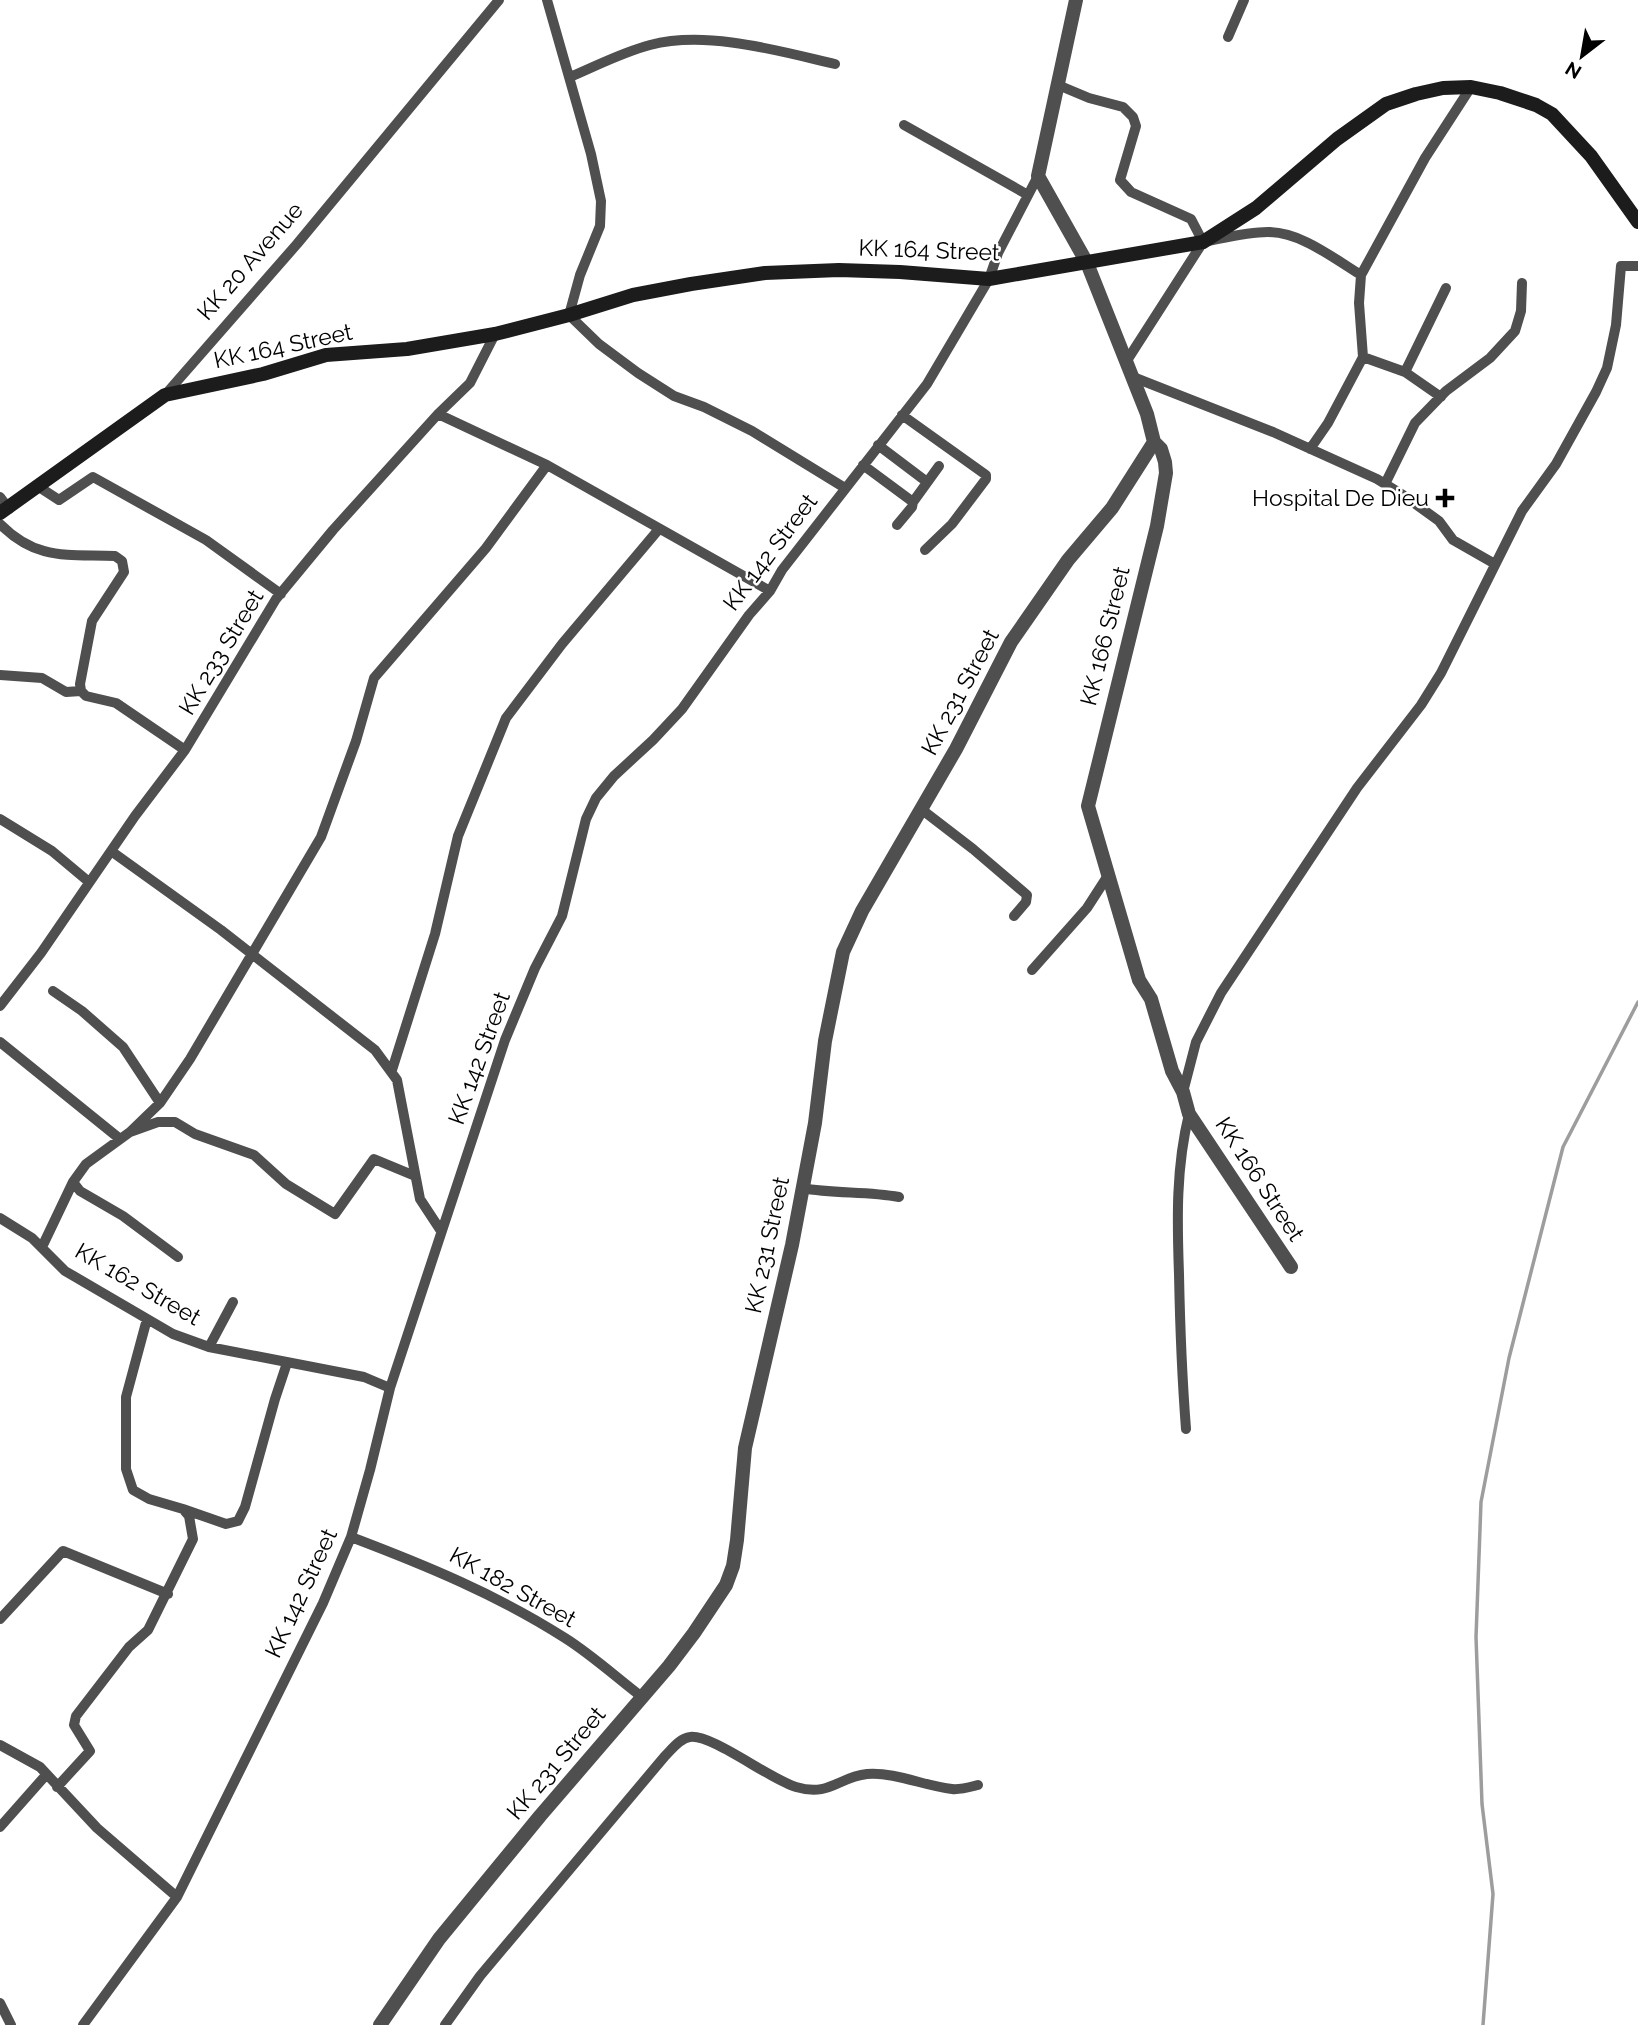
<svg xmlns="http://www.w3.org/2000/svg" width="1638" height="2025" viewBox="0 0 1638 2025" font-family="Raleway,sans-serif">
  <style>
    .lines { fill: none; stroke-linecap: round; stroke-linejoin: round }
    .stream { stroke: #9d9d9d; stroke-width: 3.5 }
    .minor { stroke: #4f4f4f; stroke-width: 10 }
    .tertiary { stroke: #4f4f4f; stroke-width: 14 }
    .secondary { stroke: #1c1c1c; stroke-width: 14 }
    .poi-dot { fill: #000; stroke: #fff; stroke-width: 2.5 }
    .labels { text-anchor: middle; stroke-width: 5; stroke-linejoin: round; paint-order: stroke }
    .street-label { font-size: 23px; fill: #000; stroke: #fff }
    .poi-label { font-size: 23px; fill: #000; stroke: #fff; text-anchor: end }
  </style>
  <rect width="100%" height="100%" fill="#fff"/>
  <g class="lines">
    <path class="stream" d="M1483,2025L1493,1894L1482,1804L1476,1637L1481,1502L1509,1358L1563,1147L1638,1002"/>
    <path class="minor" d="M547,0L591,154L601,201L600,226L580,275L569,315L599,344L638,373L674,396L704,407L752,431L845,488
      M1228,37L1244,0
      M570,77C596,66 623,52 650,45C707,30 779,51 835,64
      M1058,85L1089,98L1123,107L1133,117L1136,126L1120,180L1131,192L1191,219L1203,242
      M904,125L1028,195
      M1363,357L1405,372L1446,288
      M1126,362L1203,242C1224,238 1247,232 1268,232C1301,232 1333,258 1361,275
      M1405,372L1441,397
      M1133,377L1273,432L1377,479L1403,495L1439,521L1453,540L1495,564
      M165,395L297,244L499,0
      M438,414L547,465L770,591
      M902,415L986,475V479L952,524L925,550
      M878,445L927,482
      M1310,449L1328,423L1363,357L1359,303L1361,275L1425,158L1471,87
      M863,465L913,502L912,507L897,525
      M1385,484L1415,423L1446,391L1490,358L1515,331L1521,311L1522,283
      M39,487L59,500L93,477L206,540L281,594
      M0,497L9,509
      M913,502L939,466
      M0,524C37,561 67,554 115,556L122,561L124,572L92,621L80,684L81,691L86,696L116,703L185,750
      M0,675L42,678L66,692L81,691
      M921,809L973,849L1027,895L1026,902L1014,916
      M0,819L52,851L89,882
      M111,851L221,930L375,1050L397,1080L420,1199L441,1231
      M1032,970L1087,908L1107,877
      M53,991L82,1011L123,1047L160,1103
      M0,1006L41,953L135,816L185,750L276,599L333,530L438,414L470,383L495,334
      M0,1042L120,1139
      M392,1070L435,934L458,836L506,718L562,644L659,529
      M1183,1092L1196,1042L1221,993L1357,788L1421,705L1441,673L1522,511L1556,464L1596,392L1607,368L1616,325L1621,266H1638
      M130,1132L160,1103L190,1059L321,837L356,741L374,678L486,548L547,465
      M73,1182L80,1191L123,1216L178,1257
      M802,1188C834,1194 866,1191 899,1197
      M0,1218L32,1238L65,1271L173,1334L209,1347L364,1377L390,1388
      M42,1247L73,1182L86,1164L130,1132L158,1122H175L195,1134L254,1155L286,1184L335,1214L374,1159L415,1176
      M209,1347L233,1302
      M1186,1429C1182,1377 1180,1326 1179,1274C1177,1219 1176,1167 1189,1114
      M183,1509L226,1524L238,1521L245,1507L275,1399L287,1363
      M351,1537C425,1565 498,1595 565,1638C592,1655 617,1678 642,1697
      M0,1619L63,1551L168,1594
      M0,1745L40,1767L97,1828L177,1897
      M57,1787L90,1751L74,1725L76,1716L129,1647L148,1630L193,1539L189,1516L183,1509L149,1499L133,1490L126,1469V1397L147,1319
      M0,1827L46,1775
      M0,2003L11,2025
      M83,2025L177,1897L323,1603L351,1537L370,1470L390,1388L505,1040L535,968L562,916L586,819L596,798L614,776L653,740L682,709L749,615L770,591L782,570L927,384L989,279L998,253L1038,176
      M445,2025L480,1976L665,1756C672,1749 680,1738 690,1737C712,1734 769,1779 796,1787C830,1797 838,1777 867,1774C896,1772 924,1786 952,1789C960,1790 970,1787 978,1785"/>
    <path class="tertiary" d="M1076,0L1038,176L1087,263L1147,414L1154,442L1161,449L1165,462L1166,473L1157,526L1088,806L1139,980L1151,999L1172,1071L1183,1092L1189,1114L1291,1267
      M380,2025L439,1939L540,1816L669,1666L694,1633L726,1585L733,1566L737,1540L745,1448L792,1245L815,1123L825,1041L843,952L862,911L956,749L1011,642L1068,560L1112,508L1154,442"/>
    <path class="secondary" d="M0,513L165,395L263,374L326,355L407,349L495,334L569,315L633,295L691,284L765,273L839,270L900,272L989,279L1203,242L1256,208L1337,139L1386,104L1416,94L1443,88L1471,87L1500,93L1536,105L1552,114L1591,156L1638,222"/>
  </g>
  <path class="poi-dot" d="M1441.5 487.5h7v7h7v7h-7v7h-7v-7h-7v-7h7z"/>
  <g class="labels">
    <g class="street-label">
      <text transform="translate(929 250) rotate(2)" y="8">KK 164 Street</text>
      <text transform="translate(250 261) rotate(-49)" y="8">KK 20 Avenue</text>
      <text transform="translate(283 346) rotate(-12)" y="8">KK 164 Street</text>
      <text transform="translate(770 552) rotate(-53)" y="8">KK 142 Street</text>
      <text transform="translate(1105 636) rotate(-76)" y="8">KK 166 Street</text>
      <text transform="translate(221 652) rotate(-59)" y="8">KK 233 Street</text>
      <text transform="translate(960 692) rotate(-62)" y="8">KK 231 Street</text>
      <text transform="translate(479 1058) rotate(-70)" y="8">KK 142 Street</text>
      <text transform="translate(1260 1179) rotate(57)" y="8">KK 166 Street</text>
      <text transform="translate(767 1245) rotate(-78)" y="8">KK 231 Street</text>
      <text transform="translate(138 1284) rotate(30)" y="8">KK 162 Street</text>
      <text transform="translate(513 1587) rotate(29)" y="8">KK 182 Street</text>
      <text transform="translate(301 1593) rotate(-65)" y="8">KK 142 Street</text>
      <text transform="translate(556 1763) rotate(-50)" y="8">KK 231 Street</text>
    </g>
    <g class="poi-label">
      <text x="1429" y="506">Hospital De Dieu</text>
    </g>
  </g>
  <g transform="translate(1582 56) rotate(211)" stroke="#ffffff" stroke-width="5" paint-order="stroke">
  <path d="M0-5L12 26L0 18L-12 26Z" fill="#000000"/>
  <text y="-10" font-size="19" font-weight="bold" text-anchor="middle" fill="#000000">N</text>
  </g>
</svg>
